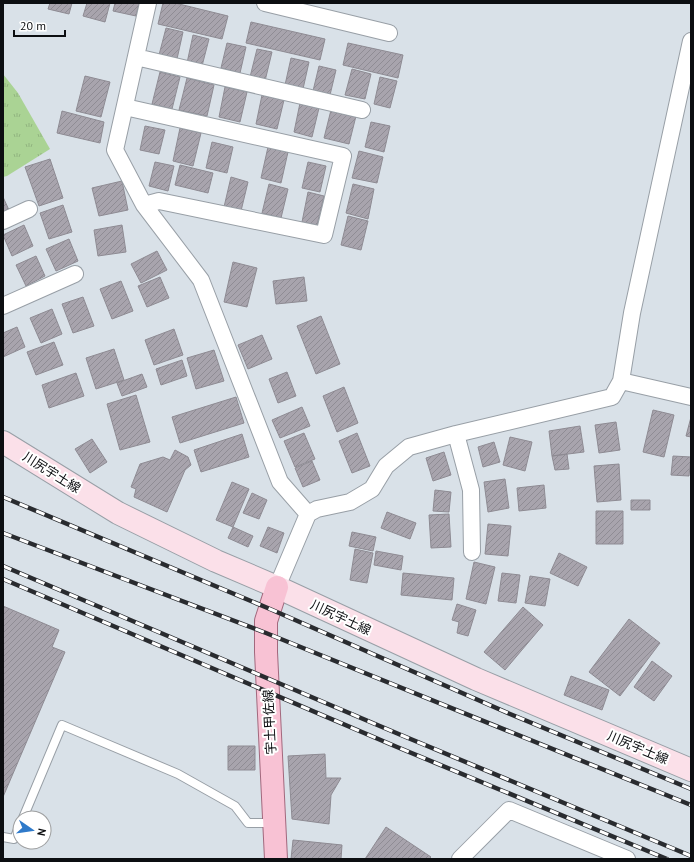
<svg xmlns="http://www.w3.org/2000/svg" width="694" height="862" viewBox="0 0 694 862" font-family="'PT Sans','Noto Sans JP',sans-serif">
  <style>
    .park { fill: url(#park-tufts) }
    .building { fill: url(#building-hatch); stroke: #8e8b93 }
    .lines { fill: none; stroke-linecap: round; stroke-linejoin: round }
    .service-casing { stroke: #989fa6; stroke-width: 10 }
    .minor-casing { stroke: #989fa6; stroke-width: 18 }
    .secondary-casing { stroke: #989fa6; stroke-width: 24 }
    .primary-casing { stroke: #a2687d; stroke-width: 24 }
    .service { stroke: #fff; stroke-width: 8 }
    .minor { stroke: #fff; stroke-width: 16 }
    .secondary { stroke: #fbe0e9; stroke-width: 22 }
    .primary { stroke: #f8c2d4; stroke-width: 22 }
    .rail-casing { stroke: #292b2f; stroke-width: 4.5 }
    .rail { stroke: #fff; stroke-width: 3; stroke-dasharray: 9; stroke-linecap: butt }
    .labels { text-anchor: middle; stroke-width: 4; stroke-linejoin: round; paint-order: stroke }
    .street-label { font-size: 13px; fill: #0c0e11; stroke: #fff }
  </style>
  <defs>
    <pattern id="park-tufts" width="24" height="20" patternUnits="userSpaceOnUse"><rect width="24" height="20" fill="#aad394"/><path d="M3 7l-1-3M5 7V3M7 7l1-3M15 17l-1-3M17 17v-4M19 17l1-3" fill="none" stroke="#91b47f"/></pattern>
    <pattern id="building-hatch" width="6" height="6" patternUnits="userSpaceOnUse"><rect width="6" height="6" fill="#a8a4ad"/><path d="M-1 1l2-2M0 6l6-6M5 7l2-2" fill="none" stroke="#8f8c94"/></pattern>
  </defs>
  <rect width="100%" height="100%" fill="#d9e1e8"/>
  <path class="park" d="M3,74L18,93L50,149L7,176L3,177Z"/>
  <path class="building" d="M50,3H72L69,14L48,9Z
    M87,3H110L105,22L83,16Z
    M115,3H139L136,16L113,11Z
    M163,3H175L228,16L222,39L158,24Z
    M251,22L325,39L320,60L246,43Z
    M166,28L183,32L177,59L159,55Z
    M193,35L209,39L202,66L187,63Z
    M227,43L246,47L240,73L221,68Z
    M348,43L403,55L398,78L343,65Z
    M257,49L272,52L265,81L250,77Z
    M291,58L309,62L303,89L285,85Z
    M319,66L336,70L330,95L313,91Z
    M352,69L371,74L365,99L345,95Z
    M160,72L180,77L172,109L152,104Z
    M85,76L110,82L101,117L76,111Z
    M380,77L397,81L390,108L374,104Z
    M187,78L214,85L207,116L179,110Z
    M225,87L247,92L240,122L219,117Z
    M262,95L284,100L277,129L256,124Z
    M300,103L319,108L312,137L294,132Z
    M331,110L356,116L349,144L324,138Z
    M62,111L104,122L100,143L57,133Z
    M371,122L390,126L384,152L365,147Z
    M145,126L165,130L159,154L140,150Z
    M180,128L201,133L193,166L173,161Z
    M212,142L233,147L227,173L206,168Z
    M268,147L288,152L281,183L261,178Z
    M359,151L383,157L377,183L352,178Z
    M50,159L63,198L39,206L25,167Z
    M155,162L174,166L168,191L149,186Z
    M308,162L326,166L320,192L302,188Z
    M180,165L213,173L208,193L175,185Z
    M231,177L248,182L241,211L224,207Z
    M122,181L128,210L99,216L92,188Z
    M269,184L288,189L281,218L262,213Z
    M353,184L374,189L368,219L346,213Z
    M308,192L324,196L317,225L302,222Z
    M3,197L9,210L3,213Z
    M63,205L72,232L49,239L40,213Z
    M348,216L368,221L361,250L341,245Z
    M24,225L33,246L12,256L3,235Z
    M122,225L126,252L98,256L94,230Z
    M69,239L78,261L56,271L46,249Z
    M157,251L167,270L141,283L131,264Z
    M36,256L45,276L26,286L16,265Z
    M233,262L257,268L247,307L224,302Z
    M160,277L169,298L147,307L138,286Z
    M304,277L307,301L276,304L273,281Z
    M121,281L133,311L112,319L100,289Z
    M83,297L94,326L73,333L62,304Z
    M52,309L62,334L41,343L30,318Z
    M321,316L340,364L316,374L297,326Z
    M17,327L25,347L3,357V333Z
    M174,329L183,355L154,365L145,340Z
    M262,335L272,359L248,369L238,345Z
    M54,342L63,365L36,375L27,352Z
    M114,349L124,380L96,389L86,358Z
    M214,350L224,381L196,389L187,358Z
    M182,360L187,376L161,385L156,369Z
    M287,372L296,396L278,403L269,379Z
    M76,373L84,396L49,408L42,385Z
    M142,374L147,387L122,396L117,383Z
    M344,387L358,423L337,432L323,396Z
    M136,395L150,442L120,450L107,404Z
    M236,397L244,423L180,443L172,417Z
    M302,407L310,426L280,438L272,420Z
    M653,410L674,415L664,457L643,452Z
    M691,417V437L686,436Z
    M616,422L620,450L599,453L595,425Z
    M580,426L584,452L552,456L549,431Z
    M304,433L315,459L295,467L284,441Z
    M357,433L370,466L352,473L339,441Z
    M242,434L249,457L201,472L194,450Z
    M510,437L532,442L525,471L503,465Z
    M92,439L107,462L90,473L75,449Z
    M494,442L500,462L483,467L478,447Z
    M175,450L188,457L191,465L185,470L167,512L134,497L136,489L131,487L140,464L163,457L170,460Z
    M444,452L451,475L433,481L426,458Z
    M567,454L569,469L555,470L552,456Z
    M673,456L691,457L689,476L671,475Z
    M312,461L320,480L303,487L295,468Z
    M619,464L621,500L597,502L594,466Z
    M505,479L509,508L488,512L484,482Z
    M232,482L249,489L233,527L216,520Z
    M544,485L546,508L519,511L517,488Z
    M435,490L451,492L449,512L433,511Z
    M252,493L267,500L259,519L243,513Z
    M631,500H650V510H631Z
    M596,511H623V544H596Z
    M387,512L416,523L410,539L381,528Z
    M449,514L451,547L431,548L429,515Z
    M488,524L511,526L508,556L485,554Z
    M233,527L253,536L248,547L228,538Z
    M268,527L284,533L277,553L260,546Z
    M352,532L376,537L373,551L349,546Z
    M355,549L373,553L367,583L350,580Z
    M376,551L403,556L401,570L374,565Z
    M559,553L587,567L578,586L550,573Z
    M474,562L495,567L486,604L466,599Z
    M403,573L454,578L452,600L401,595Z
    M502,573L520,575L516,603L498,601Z
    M530,576L550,579L545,606L525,603Z
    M457,604L476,610L468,636L457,633L459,622L452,620Z
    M3,606L59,630L52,647L65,652L3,797Z
    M523,607L543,625L505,670L484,652Z
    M629,619L660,643L620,696L589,672Z
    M652,661L672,676L654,701L634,687Z
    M571,676L609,690L602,710L564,695Z
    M228,746H255V770H228Z
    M325,754L326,778H341L331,795L329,824L292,819L288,756Z
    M386,827L431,857L429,859H365Z
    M293,840L342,845L341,859H291Z"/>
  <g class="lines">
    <defs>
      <path id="service" d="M23,818L62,725L178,774L235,806L248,823H274
        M3,837L14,839L20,825"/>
      <path id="minor" d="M148,3L115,150L144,205L201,280L280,482L308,514
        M265,3L389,33
        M136,57L362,110
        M125,107L343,156L324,235L159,201L144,205
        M3,221L29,209
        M3,306L75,274
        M621,381L691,397
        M456,434L471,490L472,552
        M277,587L308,514L317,509L350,502L372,489L386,466L409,447L456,434L612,397L621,381L632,313L691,41
        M460,859L509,810L627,859"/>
      <path id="secondary" d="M3,442L118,513L216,561L277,587L476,679L691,770"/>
      <path id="primary" d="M276,859L266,652V621L277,587"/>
    </defs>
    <use href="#service" class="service-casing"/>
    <use href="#minor" class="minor-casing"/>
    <use href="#secondary" class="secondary-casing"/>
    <use href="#primary" class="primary-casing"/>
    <use href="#service" class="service"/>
    <use href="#minor" class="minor"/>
    <use href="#secondary" class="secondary"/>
    <use href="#primary" class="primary"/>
    <defs>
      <path id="rail" d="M3,497L270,609L510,714L691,789
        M3,533L266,633L691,805
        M3,566L401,735L691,856
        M3,579L397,747L667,859"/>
    </defs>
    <use href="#rail" class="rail-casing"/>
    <use href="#rail" class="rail"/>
  </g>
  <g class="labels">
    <g class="street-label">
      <text transform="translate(52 472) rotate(32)" y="5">川尻宇土線</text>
      <text transform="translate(341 617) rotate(25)" y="5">川尻宇土線</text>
      <text transform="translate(269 722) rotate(-93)" y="5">宇土甲佐線</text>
      <text transform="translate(638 747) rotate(23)" y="5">川尻宇土線</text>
    </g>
  </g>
  <rect width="694" height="862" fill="none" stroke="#0c0e11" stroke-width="8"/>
  <g transform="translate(32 830) rotate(103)"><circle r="19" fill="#ffffff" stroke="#9e9fa0"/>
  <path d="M0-3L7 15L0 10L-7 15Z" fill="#2f7aca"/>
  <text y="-6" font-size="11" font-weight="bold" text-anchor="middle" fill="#0c0e11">N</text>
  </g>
  <path d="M14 30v6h51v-6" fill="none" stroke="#0c0e11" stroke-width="2"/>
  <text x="20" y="30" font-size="12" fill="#0c0e11" stroke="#ffffff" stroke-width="3" paint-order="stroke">20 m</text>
</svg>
